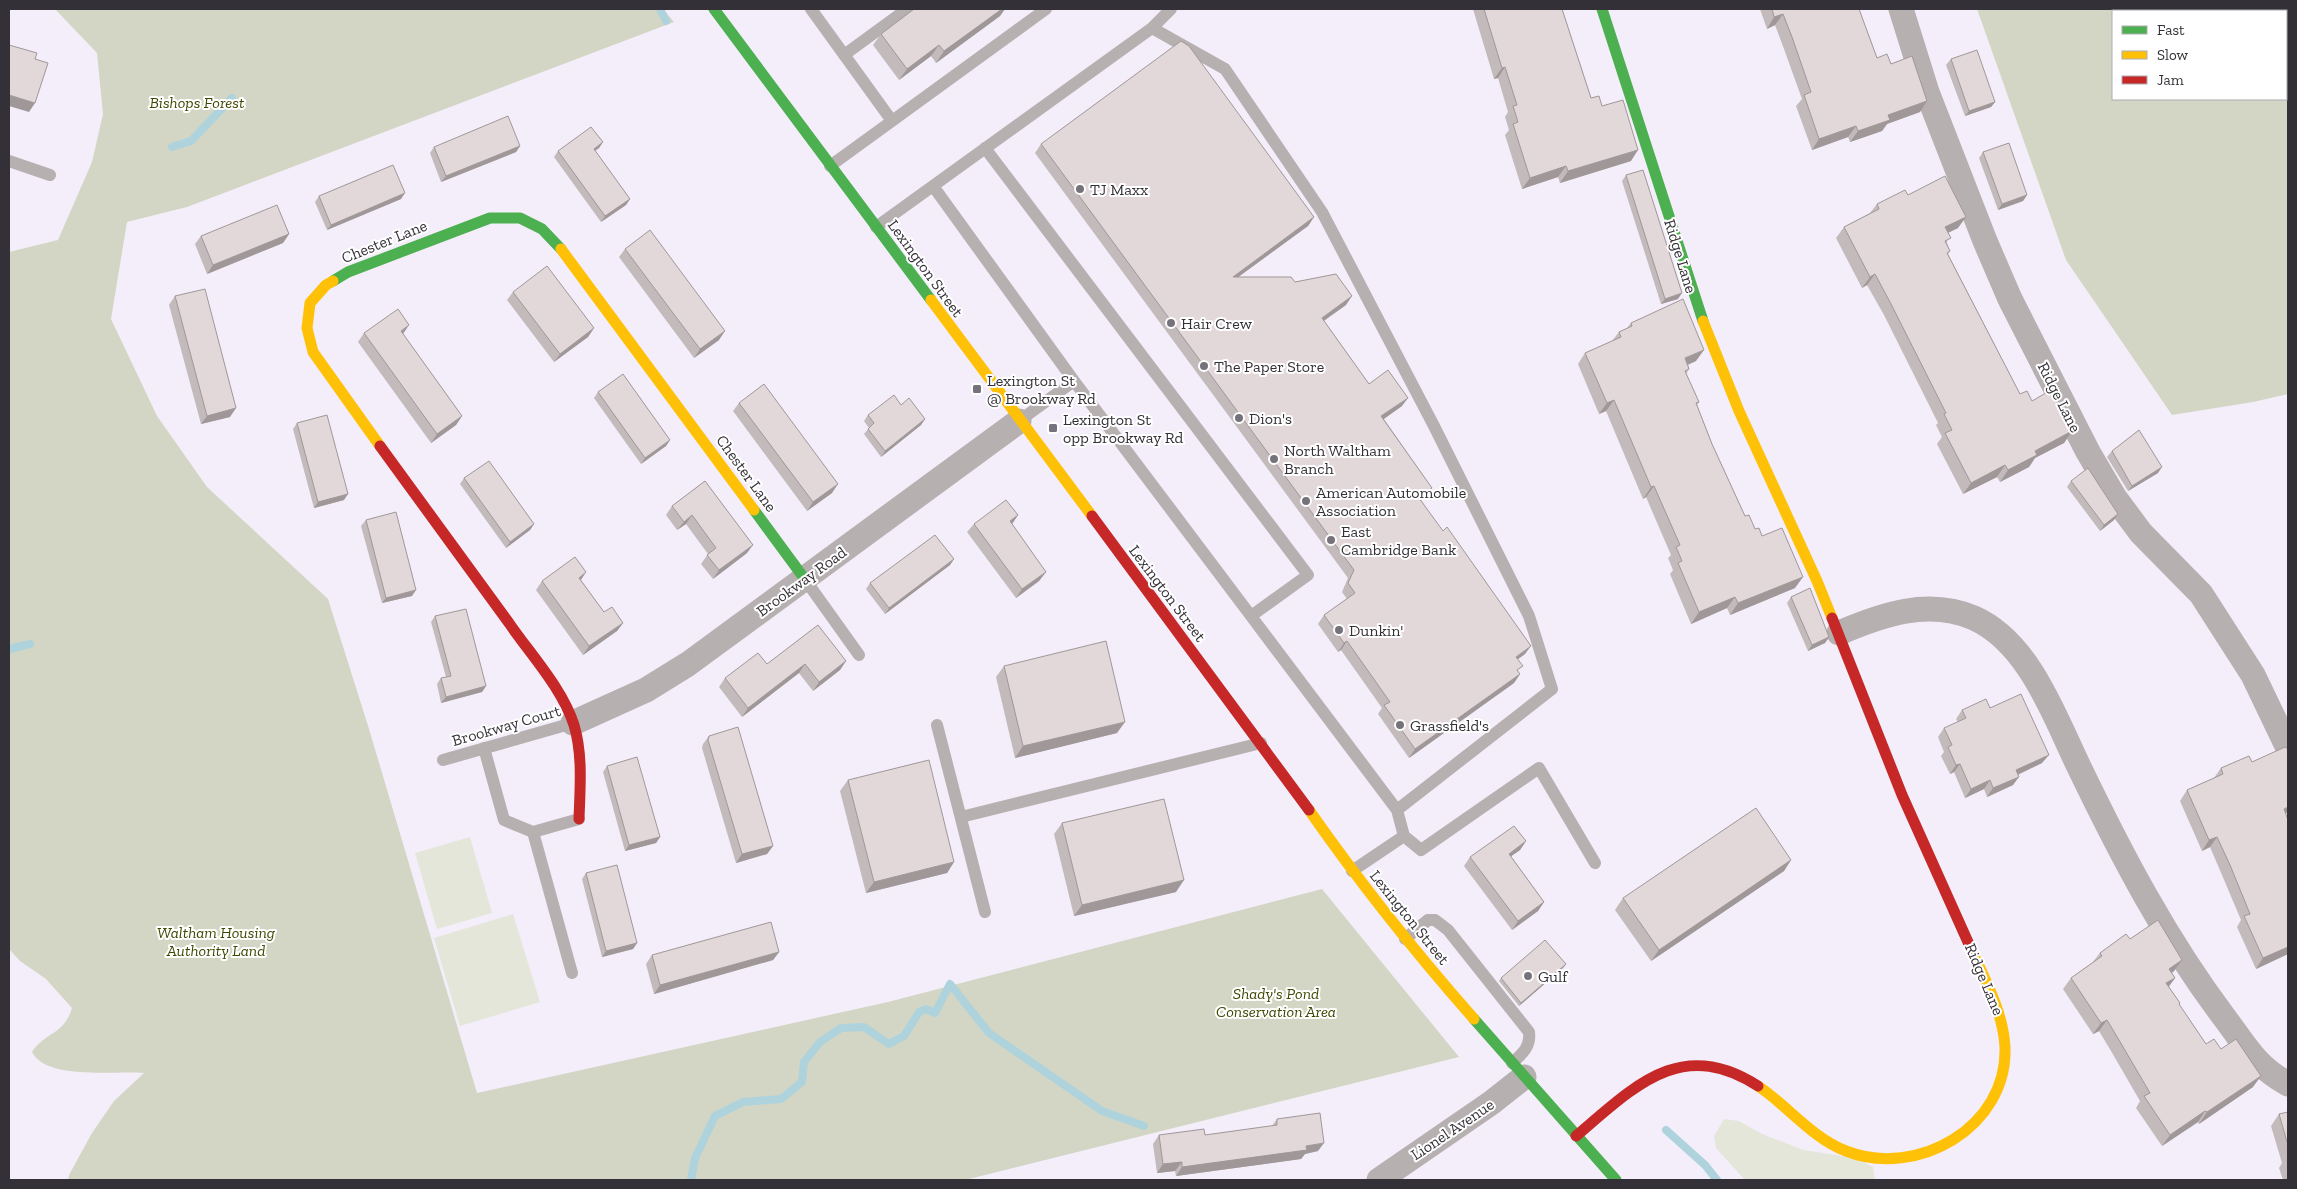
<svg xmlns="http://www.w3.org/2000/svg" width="2297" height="1189" viewBox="0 0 2297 1189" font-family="'Zilla Slab',serif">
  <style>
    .green { fill: #e4e6da }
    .forest { fill: #d3d6c4 }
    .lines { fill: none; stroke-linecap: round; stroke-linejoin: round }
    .stream { stroke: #aed3dd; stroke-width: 8 }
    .lane { stroke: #b7b0b0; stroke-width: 12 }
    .street { stroke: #b7b0b0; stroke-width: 25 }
    .fast { stroke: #4caf50; stroke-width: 11 }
    .slow { stroke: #ffc107; stroke-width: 11 }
    .jam { stroke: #c62828; stroke-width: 11 }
    .wall { fill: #c3babb }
    .shaded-wall { fill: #9f9798 }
    .building { fill: #e3d8d9; stroke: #9f9798 }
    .poi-dot { fill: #76727b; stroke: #fff; stroke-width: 2 }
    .labels { text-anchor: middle; stroke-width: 4; stroke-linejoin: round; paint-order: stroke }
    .park-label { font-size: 16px; font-style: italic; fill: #3e4700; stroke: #fff }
    .poi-label { font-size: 16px; fill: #333037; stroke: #fff; text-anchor: start }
    .street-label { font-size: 16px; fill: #333037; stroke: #fff }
  </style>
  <rect width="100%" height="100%" fill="#f3eefa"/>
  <path class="green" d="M470,837L492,913L437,929L415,853Z
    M513,914L540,1002L460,1026L434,938Z
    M1724,1119L1739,1121L1760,1133L1803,1150L1855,1158L1873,1167L1875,1180H1745L1716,1148L1714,1136Z"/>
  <path class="forest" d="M55,9H663L674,22L187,207L127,222L111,319L157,416L207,487L328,599L369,729L477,1093L888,1002L1322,889L1459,1057L965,1180H68L69,1175L92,1133L114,1101L144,1073C116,1070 47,1081 32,1052C45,1032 64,1035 72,1008L46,979L20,961L9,949V252L58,240L92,162L103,114L97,53Z
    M1977,9H2174L2177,11H2113V99H2286V95L2288,97V394L2253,402L2172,415L2066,260Z"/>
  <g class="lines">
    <path class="stream" d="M660,9L666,21
      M172,147L191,141L232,98
      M9,649L30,644
      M1666,1130L1705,1165L1717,1180
      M691,1180L695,1158L715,1116L743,1102L781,1099L802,1082L804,1062L820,1042L841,1028L864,1027L889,1044L904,1036L919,1012L926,1009L935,1013L950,984L989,1033L1102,1111L1144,1126"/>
    <path class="lane" d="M811,9L892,121L830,166
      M1152,28L1171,9
      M844,55L907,9
      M892,121L1046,9
      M9,161L50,175
      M933,186L1074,381L1251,616L1308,575L985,148
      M876,227L1152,28L1225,69L1322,212L1434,426L1529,616L1552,689L1397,810L1404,836L1352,871
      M1019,421L1074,381
      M804,578L859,655
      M1251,616L1397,810
      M937,725L985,912
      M484,748L504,820L533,832L572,973
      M443,760L573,723
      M961,817L1261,743
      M533,832L579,819
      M1404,836L1421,850L1539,768L1595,863
      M1405,939L1428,920H1435L1448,930L1529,1032C1531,1047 1522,1054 1512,1063"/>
    <path class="street" d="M1901,9L1927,92L1985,241L2010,299L2088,452L2115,498L2141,533L2201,594L2253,675L2288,748
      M1839,633C1881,615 1928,598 1974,618C2030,643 2055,718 2080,769C2122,856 2166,940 2224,1017C2246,1046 2255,1066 2288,1084
      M573,723L646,690L688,664L1019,421
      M1379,1180L1491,1103L1524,1077"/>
    <path class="fast" d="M714,9L931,300
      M1602,9L1703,321
      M333,281L348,272L490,218H520L542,229L561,249
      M754,510L804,578
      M1474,1019L1616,1180"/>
    <path class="slow" d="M561,249L754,510
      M333,281L326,285L310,303L307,328L313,352L380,446
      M931,300L1092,516
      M1703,321L1739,411L1817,581L1832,618
      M1309,810C1360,883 1415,952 1474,1019
      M1758,1086C1788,1106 1812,1138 1846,1151C1917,1179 2008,1127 2005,1047C2003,1012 1986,982 1972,951"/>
    <path class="jam" d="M380,446C423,505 466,564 509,623C531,655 562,688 574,725C583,755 580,788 579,819
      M1092,516L1309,810
      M1832,618L1902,795L1972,951
      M1576,1136C1634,1087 1681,1036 1758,1086"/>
  </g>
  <path class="wall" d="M914,9H1005L1000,16L936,63L931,56L899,80L873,45L881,34Z
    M1473,9H1562L1591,98L1602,106L1631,161L1560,183L1558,177L1522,189L1505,135L1509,130L1505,117L1508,112L1498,78L1494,79Z
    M1760,9H1859L1877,58L1891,64L1920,112L1887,124L1882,131L1850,142L1848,137L1812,150L1796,106L1802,99L1784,49L1775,25L1767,29Z
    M2277,9H2288V16L2287,17L2286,16V11H2280Z
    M1951,59L1995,102L1991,107L1965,116L1946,65Z
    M603,142L599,148L595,151L630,199L626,205L601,222L554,157L558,151Z
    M1041,144L1314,217L1308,226L1238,277L1295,282L1346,305L1324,321L1369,384L1402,406L1384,419L1432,488L1426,497L1421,500L1525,654L1518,659V672L1520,674L1514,683L1409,758L1378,714L1382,708L1341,650L1338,652L1318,624L1324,615L1347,599L1342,592L1348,578L1035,153Z
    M520,146L516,152L441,182L430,153L434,147Z
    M1983,152L2027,195L2023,201L1998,210L1979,158Z
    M1626,175L1678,299L1661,304L1622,181Z
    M1908,195L1958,228L1948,233L1947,243L1950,251L1948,254L2020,394L2032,401L2072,431L2064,443L2035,458L2029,467L2000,482L1997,477L1963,494L1937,444L1942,437L1936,425L1938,423L1884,315L1867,285L1862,288L1836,238L1844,227L1870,213L1877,204Z
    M319,196L401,199L327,230L315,202Z
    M289,234L283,243L207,274L195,244L201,236Z
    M625,249L719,340L694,358L619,257Z
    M513,292L594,328L588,337L554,362L507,300Z
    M175,296L230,417L201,424L169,305Z
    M1631,323L1696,361L1688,365L1689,369L1686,374L1699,402L1697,405L1712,444L1745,516L1755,529L1762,536L1795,588L1730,615L1727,608L1691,624L1670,574L1673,570L1668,558L1671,555L1646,497L1643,499L1606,411L1599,414L1578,364L1585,353L1612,341L1619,332L1627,328Z
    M364,333L403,334L462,416L456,425L431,443L358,342Z
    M598,392L670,440L666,446L641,464L594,398Z
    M739,403L832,493L807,511L733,411Z
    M901,405L925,419L921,425L881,457L864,434L869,428L864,421L868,415Z
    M297,423L344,500L314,508L293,429Z
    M2112,451L2158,473L2128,491L2107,457Z
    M464,478L534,524L530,530L506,548L460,484Z
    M705,481L747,553L713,579L701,564L708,554L686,524L677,530L666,515L672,506Z
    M2071,481L2114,520L2100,531L2067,487Z
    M1018,515L1012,524L1046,572L1039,581L1016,598L967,532L974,524Z
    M366,520L412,596L382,603L361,526Z
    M954,559L950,565L885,614L866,589L870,583Z
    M586,572L581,580L604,612L623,623L617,631L583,655L536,590L542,581Z
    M1791,597L1829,637L1825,643L1808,651L1787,603Z
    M435,616L486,686L482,692L441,703L437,684L441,678L446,677L431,622Z
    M846,661L840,670L813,691L799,673L742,717L719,687L725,678L767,664Z
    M1004,666L1117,733L1015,758L996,677Z
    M1990,708L2042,763L2018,775L2013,785L1987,797L1984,789L1965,798L1954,772L1950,774L1941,756L1944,752L1938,737L1944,728L1958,722L1956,719L1962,710Z
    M709,736L773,846L767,854L736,863L702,748L703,744Z
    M2252,762L2286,814L2288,954L2256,969L2237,927L2241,920L2222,875L2210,847L2202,851L2180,801L2187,790L2214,778L2221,768Z
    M607,766L660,837L656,843L625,851L603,772Z
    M848,780L954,862L947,873L866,893L840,791Z
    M1062,823L1176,892L1074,916L1054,834Z
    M1526,841L1520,850L1511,856L1544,902L1538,911L1512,930L1464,866L1470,857Z
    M1791,860L1784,871L1651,961L1615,910L1623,898Z
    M586,873L637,943L633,949L602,957L582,879Z
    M2130,939L2182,960L2174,971L2172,973L2175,978L2169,986L2179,1005L2206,1044L2221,1049L2253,1087L2199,1124L2198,1122L2162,1146L2136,1108L2140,1101L2111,1051L2099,1031L2093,1034L2063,989L2071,978L2092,963L2100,953Z
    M779,952L773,960L654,994L646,964L652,955Z
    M1564,967L1519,1006L1499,981L1501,978Z
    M2288,1112V1180H2283L2279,1168L2282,1163L2271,1126L2279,1114Z
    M1277,1119L1318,1151L1305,1154L1301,1159L1176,1176L1175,1171L1157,1173L1153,1144L1159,1135H1205L1272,1126Z"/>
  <path class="shaded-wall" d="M1000,9H1005L1000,16L936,63L944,51Z
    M1783,14L1775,25L1767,29L1774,17Z
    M939,45L931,56L899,80L907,69Z
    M1505,67L1498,78L1494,79L1502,68Z
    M9,95L35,103L29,112L9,106Z
    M1927,101L1920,112L1887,124L1882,131L1850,142L1858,131L1888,115Z
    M1995,102L1991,107L1965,116L1969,111Z
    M1856,126L1848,137L1812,150L1819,139Z
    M603,142L599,148L589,155L594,149Z
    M520,146L516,152L441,182L446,176Z
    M1638,150L1631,161L1560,183L1568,171Z
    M1566,166L1558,177L1522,189L1530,178Z
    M405,193L401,199L327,230L331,225Z
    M2027,195L2023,201L1998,210L2002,204Z
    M630,199L626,205L601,222L605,216Z
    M1314,217L1308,226L1226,286L1233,277Z
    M1966,217L1958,228L1937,238L1945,227Z
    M289,234L283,243L207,274L213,265Z
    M1875,274L1867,285L1862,288L1870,277Z
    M1682,293L1678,299L1661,304L1665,299Z
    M1352,296L1346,305L1316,326L1322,318Z
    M409,325L403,334L401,331Z
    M594,328L588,337L554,362L560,354Z
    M725,331L719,340L694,358L700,349Z
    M1704,350L1696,361L1677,369L1685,358Z
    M1408,398L1402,406L1375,425L1381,416Z
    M1614,400L1606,411L1599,414L1607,403Z
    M236,408L230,417L201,424L207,416Z
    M462,416L456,425L431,443L437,434Z
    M925,419L921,425L881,457L885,451Z
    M2072,431L2064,443L2035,458L2029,467L2000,482L2008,470L2035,451Z
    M670,440L666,446L641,464L645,458Z
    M2005,465L1997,477L1963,494L1971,483Z
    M2162,467L2158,473L2128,491L2132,486Z
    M838,484L832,493L807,511L813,502Z
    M1654,486L1646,497L1643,499L1651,487Z
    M1432,488L1426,497L1413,506L1419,498Z
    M348,494L344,500L314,508L318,502Z
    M2118,514L2114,520L2100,531L2104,525Z
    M692,515L686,524L677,530L684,522Z
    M1018,515L1012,524L1010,521Z
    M534,524L530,530L506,548L510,542Z
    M753,545L747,553L713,579L719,570Z
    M954,559L950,565L885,614L889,608Z
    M586,572L580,581L579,578Z
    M1046,572L1039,581L1016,598L1022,589Z
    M1803,577L1795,588L1730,615L1738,603Z
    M416,590L412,596L382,603L386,598Z
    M1735,597L1727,608L1691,624L1699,612Z
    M623,623L617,631L583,655L589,646Z
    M1829,637L1825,643L1808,651L1812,645Z
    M1347,641L1341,650L1338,652L1344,643Z
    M1531,646L1525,654L1510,665L1516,657Z
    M846,661L840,670L813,691L819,682Z
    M805,664L799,673L742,717L748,708Z
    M1520,674L1514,683L1409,758L1415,749Z
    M486,686L482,692L441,703L446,697Z
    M1125,722L1117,733L1015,758L1023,746Z
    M2049,755L2042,763L2010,778L2016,770Z
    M1960,764L1954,772L1950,774L1956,765Z
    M2019,777L2013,785L1987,797L1993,788Z
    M1990,780L1984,789L1965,798L1971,789Z
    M2288,807V811L2285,815L2284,809Z
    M660,837L656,843L625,851L629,845Z
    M2217,837L2210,847L2202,851L2209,840Z
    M1526,841L1520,850L1503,862L1509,854Z
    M773,846L767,854L736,863L742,854Z
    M1791,860L1784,871L1651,961L1659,950Z
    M954,862L947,873L866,893L874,882Z
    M1184,880L1176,892L1074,916L1082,905Z
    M1544,902L1538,911L1512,930L1518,921Z
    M637,943L633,949L602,957L606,951Z
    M2288,947V954L2256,969L2263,958Z
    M779,952L773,960L654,994L660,985Z
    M2182,960L2174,971L2161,980L2169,969Z
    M1566,964L1564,967L1519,1006L1521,1003Z
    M2175,978L2167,989L2166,983Z
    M2107,1020L2099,1031L2093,1034L2101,1023Z
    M2261,1076L2253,1087L2199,1124L2207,1112Z
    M2205,1111L2198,1122L2162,1146L2170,1135Z
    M1324,1143L1318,1151L1305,1154L1301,1159L1176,1176L1182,1167Z
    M1182,1162L1175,1171L1157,1173L1163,1164Z"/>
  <path class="building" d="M914,9H1002L944,51L939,45L907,69L881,34Z
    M1484,9H1562L1591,98L1599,96L1602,106L1623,100L1638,150L1568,171L1566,166L1530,178L1513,124L1518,122L1513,106L1517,105L1505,67L1502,68Z
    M1772,9H1859L1877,58L1887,54L1891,64L1912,56L1927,101L1888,115L1890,120L1858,131L1856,126L1819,139L1804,95L1811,92L1792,37L1783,14L1774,17Z
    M1181,41L1189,46L1314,217L1233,277H1291L1295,282L1336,274L1352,296L1322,318L1369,384L1388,370L1408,398L1381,416L1432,488L1419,498L1443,531L1447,527L1531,646L1516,657L1523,666L1517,670L1520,674L1415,749L1384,705L1390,702L1347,641L1344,643L1324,615L1355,593L1348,583L1354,570L1041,144Z
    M9,45L37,53L35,59L48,63L35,103L9,95Z
    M1977,50L1995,102L1969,111L1951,59Z
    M508,116L520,146L446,176L434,147Z
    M591,127L603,142L594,149L630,199L605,216L558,151Z
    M2009,143L2027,195L2002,204L1983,152Z
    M393,165L405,193L331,225L319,196Z
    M1643,170L1682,293L1665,299L1626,175Z
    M1945,176L1966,217L1945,227L1951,238L1945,241L1950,251L1947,253L2020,394L2027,391L2032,401L2051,390L2072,431L2035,451L2037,455L2008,470L2005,465L1971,483L1945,433L1952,430L1944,414L1946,413L1891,304L1875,274L1870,277L1844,227L1879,209L1877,204L1905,190L1908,195Z
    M277,205L289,234L213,265L201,236Z
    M650,230L725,331L700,349L625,249Z
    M547,266L594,328L560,354L513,292Z
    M205,289L236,408L207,416L175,296Z
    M1683,299L1704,350L1685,358L1689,369L1685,371L1699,402L1696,403L1712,444L1745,516L1749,515L1755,529L1759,528L1762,536L1782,528L1803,577L1738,603L1735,597L1699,612L1678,563L1682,561L1676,547L1680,545L1654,486L1651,487L1614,400L1607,403L1585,353L1621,337L1619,332L1632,326L1631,323Z
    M398,309L409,325L401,331L462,416L437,434L364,333Z
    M623,374L670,440L645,458L598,392Z
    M764,384L838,484L813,502L739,403Z
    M894,395L901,405L909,398L925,419L885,451L868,429L874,423L868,415Z
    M327,415L348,494L318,502L297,423Z
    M2139,430L2162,467L2132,486L2112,451Z
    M489,461L534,524L510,542L464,478Z
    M2088,468L2118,514L2104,525L2071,481Z
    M705,481L753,545L719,570L707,555L716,548L692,515L684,522L672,506Z
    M1006,500L1018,515L1010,521L1046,572L1022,589L974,524Z
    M396,512L416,590L386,598L366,520Z
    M935,535L954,559L889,608L870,583Z
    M575,557L586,572L579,578L604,612L612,607L623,623L589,646L542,581Z
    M1810,588L1829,637L1812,645L1791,597Z
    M466,609L486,686L446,697L441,678L451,676L435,616Z
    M818,625L846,661L819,682L805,664L748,708L725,678L758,653L767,664Z
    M1106,641L1125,722L1023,746L1004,666Z
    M2021,694L2049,755L2016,770L2019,777L1993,788L1990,780L1971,789L1960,764L1956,765L1948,747L1952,745L1944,728L1966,718L1962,710L1986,699L1990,708Z
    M738,727L773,846L742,854L708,740L709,736Z
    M2285,747L2288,749V807L2284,809L2288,820V947L2263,958L2244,916L2250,914L2230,865L2217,837L2209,840L2187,790L2223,774L2221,768L2249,756L2252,762Z
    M637,757L660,837L629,845L607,766Z
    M929,760L954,862L874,882L848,780Z
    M1164,799L1184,880L1082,905L1062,823Z
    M1756,808L1791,860L1659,950L1623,898Z
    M1514,826L1526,841L1509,854L1544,902L1518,921L1470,857Z
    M617,865L637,943L606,951L586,873Z
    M2158,920L2182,960L2169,969L2175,978L2166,983L2180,1003L2179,1004L2206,1044L2214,1039L2221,1049L2236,1039L2261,1076L2207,1112L2205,1111L2170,1135L2144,1096L2150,1093L2119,1040L2107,1020L2101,1023L2071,978L2102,956L2100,953L2126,934L2130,939Z
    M771,922L779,952L660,985L652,955Z
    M1545,940L1566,964L1521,1003L1501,978Z
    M2288,1112V1145L2279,1114Z
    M1320,1113L1324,1143L1306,1146L1307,1150L1182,1167V1162L1163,1164L1159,1135L1204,1129L1205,1135L1277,1125V1119Z"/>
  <g class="poi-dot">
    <circle cx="1080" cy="189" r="5"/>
    <circle cx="1171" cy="323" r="5"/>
    <circle cx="1204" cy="366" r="5"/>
    <rect x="972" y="384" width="10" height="10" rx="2.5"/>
    <circle cx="1239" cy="418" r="5"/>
    <rect x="1048" y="423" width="10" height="10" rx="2.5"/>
    <circle cx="1274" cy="459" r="5"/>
    <circle cx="1306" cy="501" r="5"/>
    <circle cx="1331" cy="540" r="5"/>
    <circle cx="1339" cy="630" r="5"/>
    <circle cx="1400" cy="725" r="5"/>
    <circle cx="1528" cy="976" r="5"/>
  </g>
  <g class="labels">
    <g class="park-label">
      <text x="197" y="108">Bishops Forest</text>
      <text x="216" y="938">Waltham Housing<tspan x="216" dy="18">Authority Land</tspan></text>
      <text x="1276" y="999">Shady's Pond<tspan x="1276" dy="18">Conservation Area</tspan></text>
    </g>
    <g class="poi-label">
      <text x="1090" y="195">TJ Maxx</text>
      <text x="1181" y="329">Hair Crew</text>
      <text x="1214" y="372">The Paper Store</text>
      <text x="987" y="386">Lexington St<tspan x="987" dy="18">@ Brookway Rd</tspan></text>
      <text x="1249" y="424">Dion's</text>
      <text x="1063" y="425">Lexington St<tspan x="1063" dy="18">opp Brookway Rd</tspan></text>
      <text x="1284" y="456">North Waltham<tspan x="1284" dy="18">Branch</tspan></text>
      <text x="1316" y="498">American Automobile<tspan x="1316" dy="18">Association</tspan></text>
      <text x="1341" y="537">East<tspan x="1341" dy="18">Cambridge Bank</tspan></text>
      <text x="1349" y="636">Dunkin'</text>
      <text x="1410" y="731">Grassfield's</text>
      <text x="1538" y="982">Gulf</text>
    </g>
    <g class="street-label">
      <text transform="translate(384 241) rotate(-22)" y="6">Chester Lane</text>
      <text transform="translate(1681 256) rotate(73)" y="6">Ridge Lane</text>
      <text transform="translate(926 268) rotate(54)" y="6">Lexington Street</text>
      <text transform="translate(2060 397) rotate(63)" y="6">Ridge Lane</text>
      <text transform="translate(747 473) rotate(54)" y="6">Chester Lane</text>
      <text transform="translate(801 581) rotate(-36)" y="6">Brookway Road</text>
      <text transform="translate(1168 593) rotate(53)" y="6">Lexington Street</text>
      <text transform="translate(506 725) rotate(-16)" y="6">Brookway Court</text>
      <text transform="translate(1410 917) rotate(51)" y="6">Lexington Street</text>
      <text transform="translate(1985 979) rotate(67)" y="6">Ridge Lane</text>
      <text transform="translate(1452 1129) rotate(-34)" y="6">Lionel Avenue</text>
    </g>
  </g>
  <rect width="2297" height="1189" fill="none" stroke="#333037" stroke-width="20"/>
  <rect x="2112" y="10" width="175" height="90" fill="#ffffff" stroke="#adacaf"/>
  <rect x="2122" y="26" width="25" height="8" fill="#4caf50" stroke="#adacaf"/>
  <text x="2157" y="35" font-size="15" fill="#333037">Fast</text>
  <rect x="2122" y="51" width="25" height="8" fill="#ffc107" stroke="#adacaf"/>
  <text x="2157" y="60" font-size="15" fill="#333037">Slow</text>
  <rect x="2122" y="76" width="25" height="8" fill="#c62828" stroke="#adacaf"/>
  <text x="2157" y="85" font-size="15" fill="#333037">Jam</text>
</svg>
